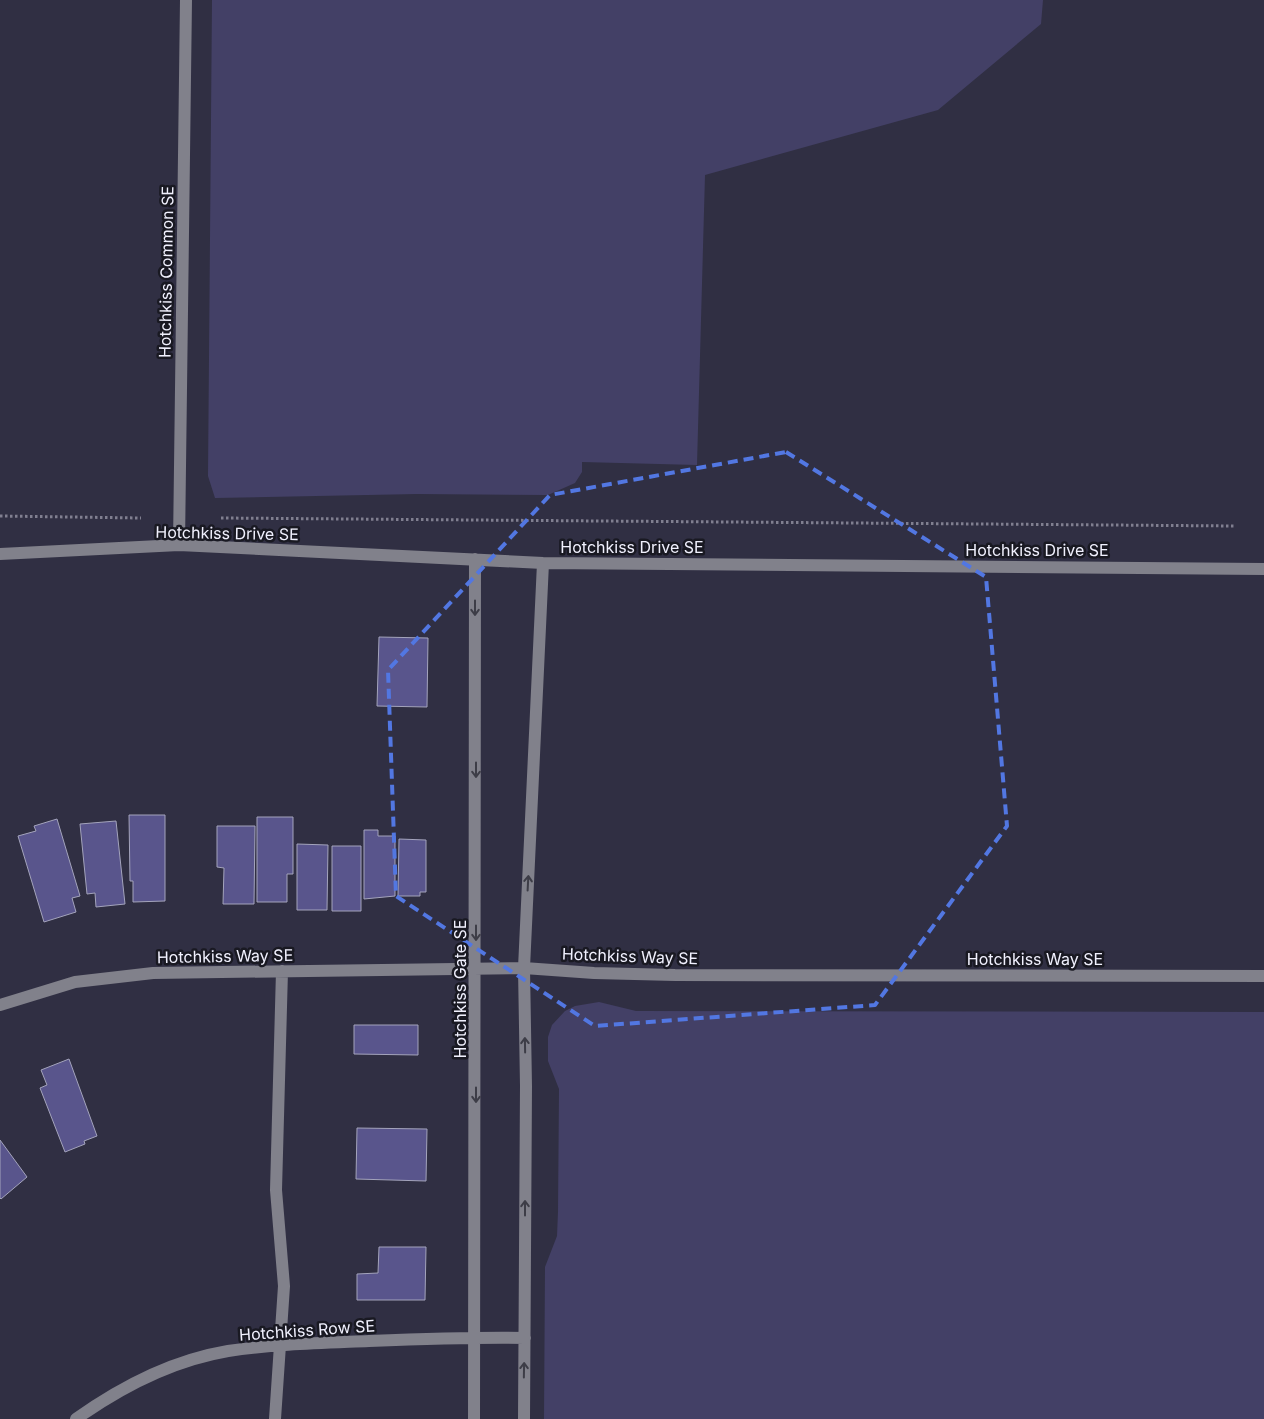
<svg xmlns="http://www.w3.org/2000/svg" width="1264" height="1419" viewBox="0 0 1264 1419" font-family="Inter,sans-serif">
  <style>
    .green { fill: #434066 }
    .building { fill: #59558c; stroke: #a4a4bc }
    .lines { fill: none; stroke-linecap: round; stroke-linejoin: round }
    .path { stroke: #807f90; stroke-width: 3; stroke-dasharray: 2.5 2.5; stroke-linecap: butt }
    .minor { stroke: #81818b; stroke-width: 12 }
    .oneway { stroke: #3d3d47 }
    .marked { fill: none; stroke: #5277e2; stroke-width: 4; stroke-dasharray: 10 6; stroke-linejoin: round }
    .labels { text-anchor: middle; stroke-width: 5; stroke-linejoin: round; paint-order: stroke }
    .street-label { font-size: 16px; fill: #f1f1fe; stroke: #191922 }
  </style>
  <rect width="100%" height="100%" fill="#302f43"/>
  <path class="green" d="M212,0H1043L1041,24L938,110L705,175L697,465L582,462V472L575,483L548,495L417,494L215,498L208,476Z
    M599,1002L636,1011L1264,1012V1419H544L545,1267L557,1236L558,1212L559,1089L548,1061V1037L552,1025L565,1011L575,1006Z"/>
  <path class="building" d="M379,637L428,638L427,707L377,706Z
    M129,815H165V901L133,902V881H130Z
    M257,817H293V874H287V902H257Z
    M57,819L80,896L72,898L76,912L44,922L18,836L36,831L34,826Z
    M116,821L125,904L96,907L95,893L87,894L80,824Z
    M217,826H255L254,904H223L224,868L217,867Z
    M364,830H378V836H395V896L364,899Z
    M399,839L426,840V892H420V896H398Z
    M297,844L328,845L327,910H297Z
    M332,846H361V911H332Z
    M354,1025H418V1055L354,1054Z
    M69,1059L97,1136L84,1141L85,1144L65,1152L40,1088L47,1085L41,1070Z
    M357,1128L427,1129L426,1181L356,1179Z
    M0,1140L27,1177L1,1199L0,1198Z
    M379,1247H426L425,1300H357V1274L378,1273Z"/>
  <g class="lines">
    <path class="path" d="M0,516L141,518
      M221,518L1235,526"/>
    <path class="minor" d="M179,545L186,0
      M0,554L179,545L543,563L1264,569
      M0,1005L75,982L153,973L524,968L594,973L675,975L1264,976
      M76,1419C121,1387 174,1360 228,1351C275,1344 322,1343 369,1341C421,1339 473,1337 525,1338
      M275,1419L284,1286L276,1190L282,971
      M474,1419L475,559
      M524,1419L526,1086L524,968L543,563"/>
  </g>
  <defs><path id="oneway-shaft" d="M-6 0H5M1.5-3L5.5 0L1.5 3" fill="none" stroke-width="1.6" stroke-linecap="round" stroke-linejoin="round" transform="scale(1.25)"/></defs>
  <g class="oneway">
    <use href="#oneway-shaft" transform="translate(475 608) rotate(90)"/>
    <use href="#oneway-shaft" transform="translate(476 770) rotate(90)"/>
    <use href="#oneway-shaft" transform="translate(528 883) rotate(-87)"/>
    <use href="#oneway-shaft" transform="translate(476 933) rotate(90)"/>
    <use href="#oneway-shaft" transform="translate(525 1045) rotate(-91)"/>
    <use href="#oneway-shaft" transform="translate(476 1095) rotate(90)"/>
    <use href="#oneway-shaft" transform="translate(525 1208) rotate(-90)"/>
    <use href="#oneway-shaft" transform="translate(524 1370) rotate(-89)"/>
  </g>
  <path class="marked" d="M786,452L986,577L1007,826L875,1005L595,1026L396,896L388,670L550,495Z"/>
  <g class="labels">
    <g class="street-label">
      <text transform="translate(166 272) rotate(-89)" y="6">Hotchkiss Common SE</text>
      <text transform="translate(227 533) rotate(1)" y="6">Hotchkiss Drive SE</text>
      <text x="632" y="553">Hotchkiss Drive SE</text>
      <text x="1037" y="556">Hotchkiss Drive SE</text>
      <text transform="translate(225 956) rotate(-1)" y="6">Hotchkiss Way SE</text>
      <text transform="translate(630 956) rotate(2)" y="6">Hotchkiss Way SE</text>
      <text x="1035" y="965">Hotchkiss Way SE</text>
      <text transform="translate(460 989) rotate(-90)" y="6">Hotchkiss Gate SE</text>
      <text transform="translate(307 1330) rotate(-4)" y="6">Hotchkiss Row SE</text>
    </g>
  </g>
</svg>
